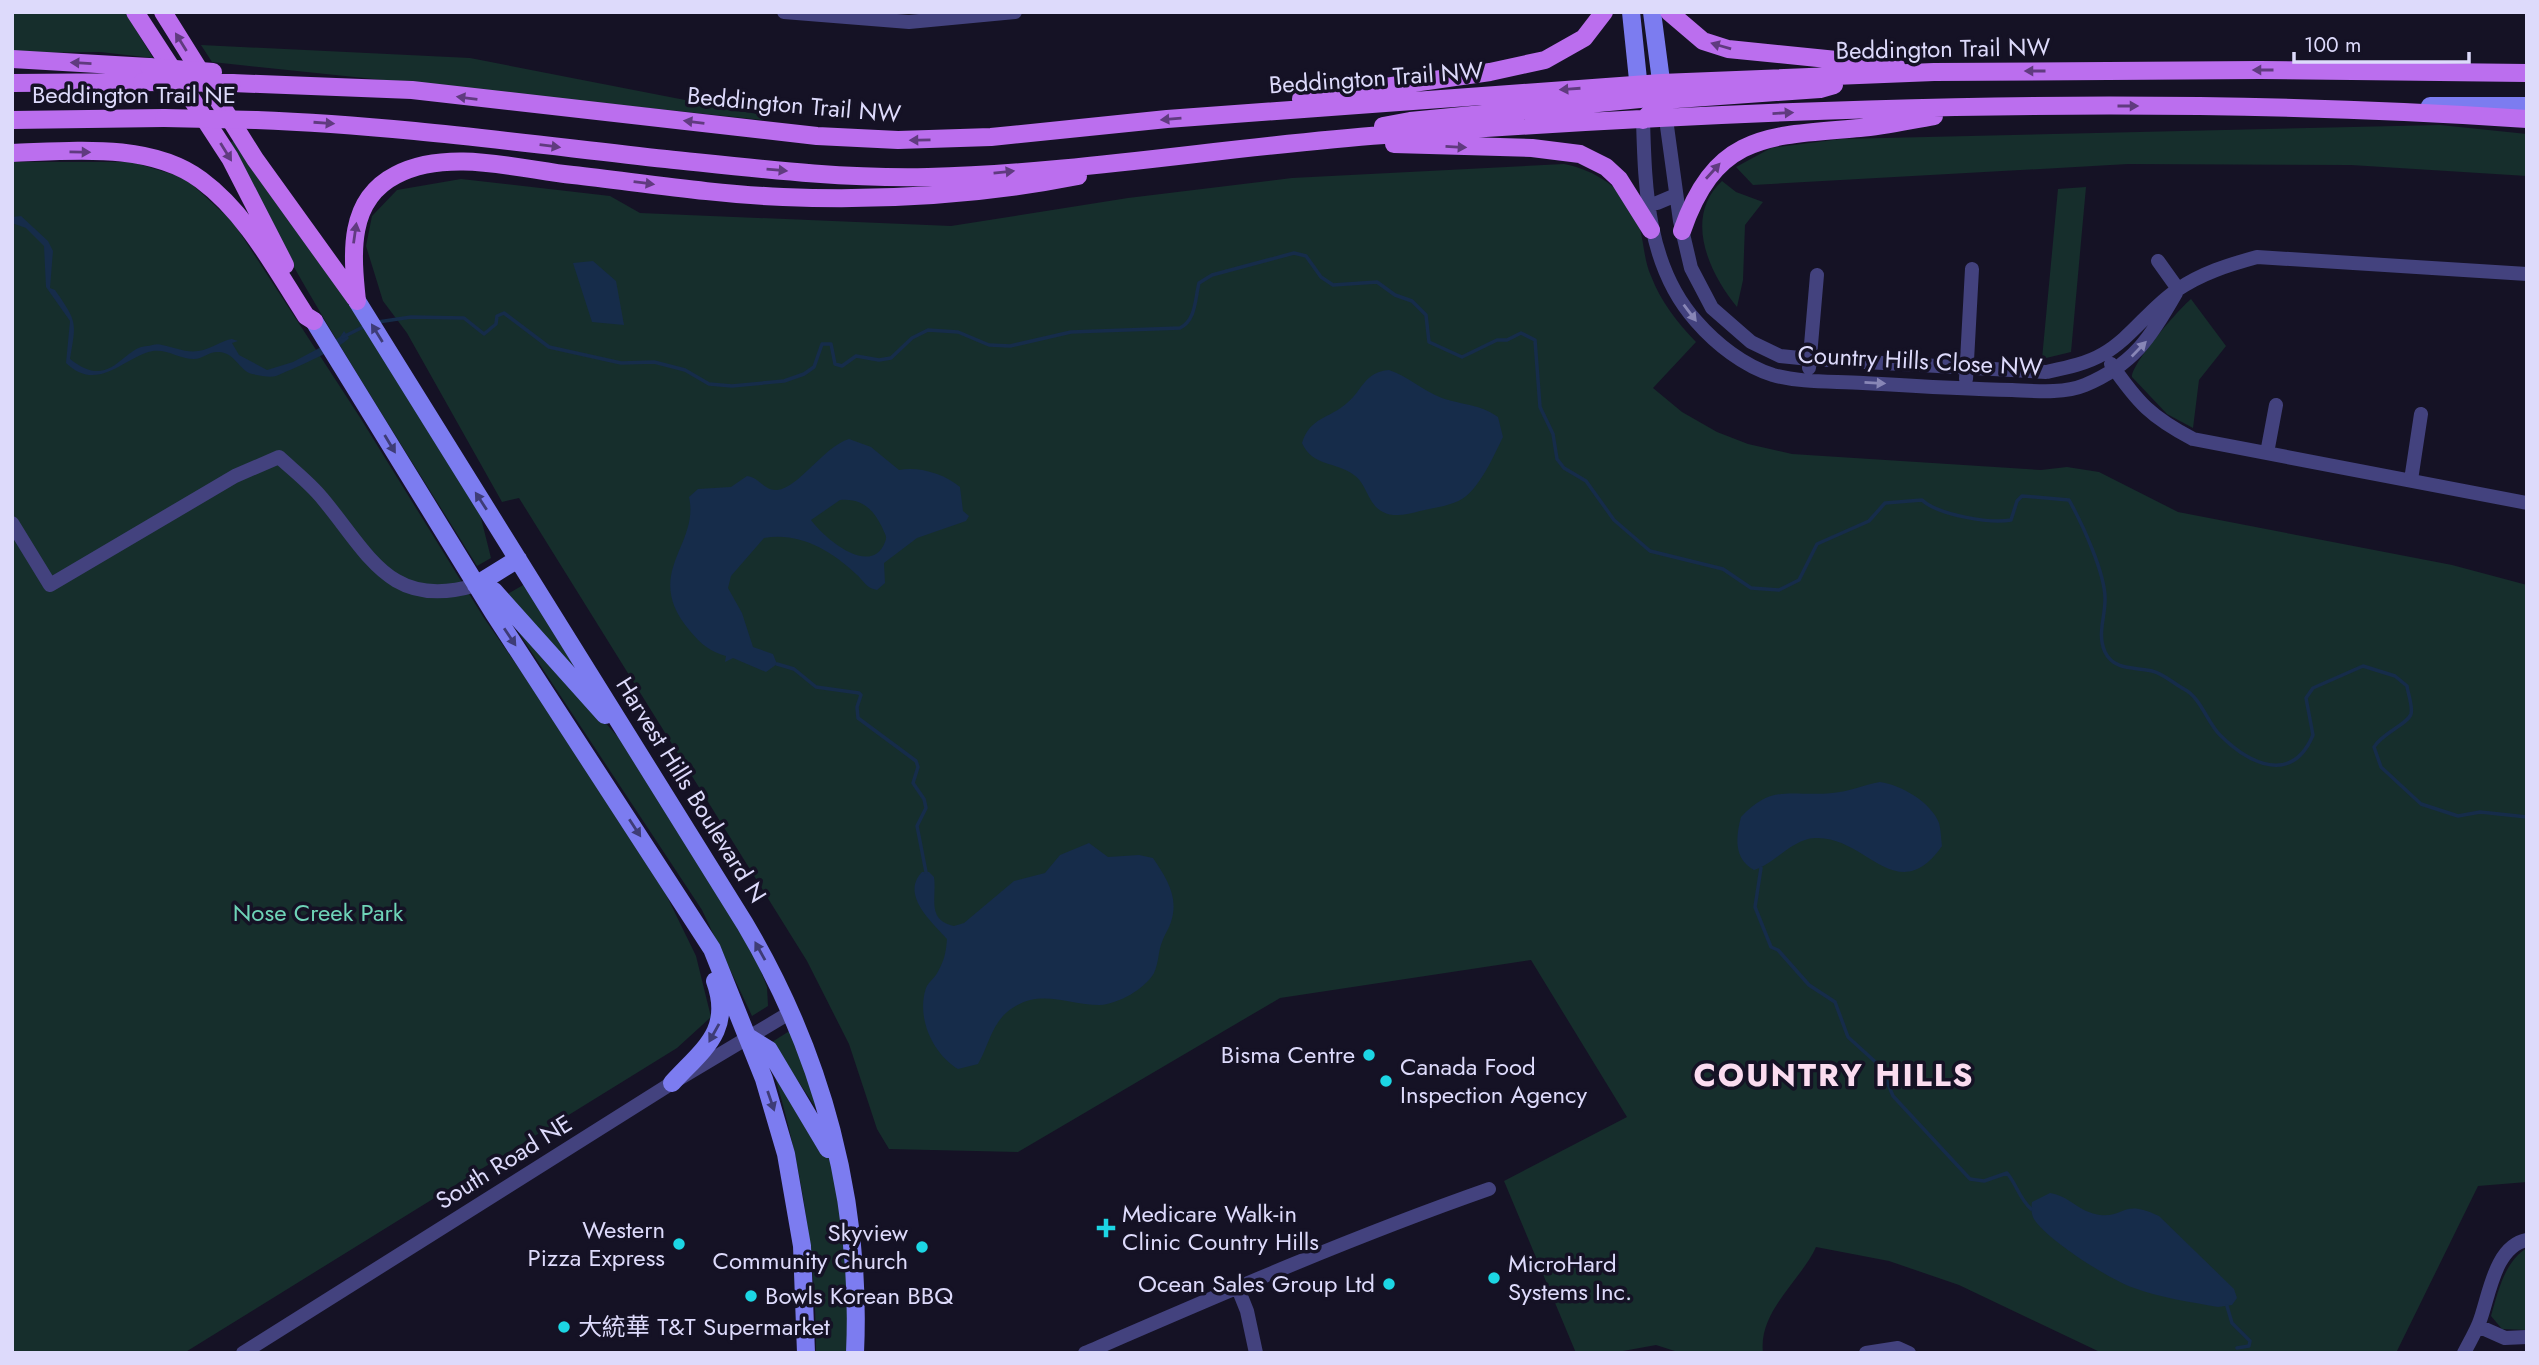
<svg xmlns="http://www.w3.org/2000/svg" width="2539" height="1365" viewBox="0 0 2539 1365" font-family="Jost,'Noto Sans SC',sans-serif">
  <style>
    .green { fill: #162e2c }
    .water { fill: #162c4a; fill-rule: evenodd }
    .lines { fill: none; stroke-linecap: round; stroke-linejoin: round }
    .stream { stroke: #162c4a; stroke-width: 3.5 }
    .minor { stroke: #43427e; stroke-width: 14 }
    .secondary { stroke: #7c7cf0; stroke-width: 18 }
    .primary { stroke: #bb6eee; stroke-width: 18 }
    .primary-bridge { stroke: #bb6eee; stroke-width: 18 }
    .oneway { fill: #603b7f }
    .oneway2 { fill: #8886b6 }
    .oneway3 { fill: #3e3c76 }
    .poi-dot { fill: #1cd6e4; stroke: #151225; stroke-width: 2.5 }
    .labels { text-anchor: middle; stroke-width: 7; stroke-linejoin: round; paint-order: stroke }
    .street-label { font-size: 24px; fill: #dddafb; stroke: #151225 }
    .park-label { font-size: 24px; fill: #6ed3b7; stroke: #151225 }
    .poi-label { font-size: 24px; fill: #dddafb; stroke: #151225; text-anchor: start }
    .district-label { font-size: 32px; font-weight: bold; letter-spacing: 2px; fill: #fbdcf0; stroke: #151225 }
  </style>
  <rect width="100%" height="100%" fill="#151225"/>
  <path class="green" d="M12,12H125L153,58L100,52L12,53Z
    M201,45L470,58L762,115L763,120L212,62Z
    M2440,125L2527,134V176L2351,165L2128,164L1753,185L1736,167L1771,148L1841,139Z
    M235,140L327,265L479,510L491,558L477,566C391,427 301,291 228,144Z
    M12,162H132L185,178L233,222L361,419L484,618L569,740L659,880L696,956L711,1017L677,1048L184,1353H12Z
    M1564,164C1595,170 1625,189 1637,219C1644,237 1643,258 1651,276C1661,302 1677,322 1696,342L1653,388L1682,412L1717,432L1748,444L1792,454L2041,470L2067,467L2099,472L2178,512L2452,565L2527,585V1182L2478,1186L2396,1353H2102L1959,1285L1889,1261L1816,1247C1800,1282 1758,1311 1763,1353H1681L1656,1345L1612,1353H1576L1504,1181L1627,1117L1531,960L1280,998L1018,1152L889,1149L877,1129L849,1044L807,961L519,498L502,502L407,333L383,301L366,246L372,216L397,190L461,179L610,196L640,213L951,226L1128,198L1292,178Z
    M1722,181L1736,192L1763,202L1745,225L1743,280L1737,307C1709,273 1683,217 1722,181Z
    M2086,187L2071,352L2042,359L2058,189Z
    M2191,299L2226,346L2199,380L2193,428L2167,414L2132,377C2132,363 2177,311 2191,299Z
    M525,584L577,670L506,595Z
    M516,622L634,755L751,945L767,987L768,1006L752,1016L702,910L513,624Z
    M791,1030L820,1114L772,1042Z
    M780,1074C798,1105 823,1137 834,1172C852,1228 848,1294 851,1353H816C816,1258 802,1167 775,1077Z
    M2527,1248V1330L2502,1329L2491,1316C2498,1292 2504,1262 2527,1248Z"/>
  <path class="water" d="M21,216L48,241L53,251L50,288L55,290C78,323 76,322 70,359C111,392 122,347 147,346C152,346 156,343 162,345C173,347 186,353 198,351C210,350 222,340 232,339L238,341L232,343L239,355L267,370L293,362L340,337L344,331L349,338C341,348 291,370 276,376C270,378 255,375 249,373C238,367 234,353 219,352C209,351 203,359 194,359C180,359 167,349 153,351C125,356 98,394 66,363L70,321L46,287L44,246L26,228L12,223V217Z
    M593,261L616,281L624,325L592,322L573,263Z
    M1389,370C1408,376 1423,391 1442,398C1462,405 1480,404 1498,417L1503,437C1494,455 1480,488 1462,499C1450,506 1433,508 1420,511C1409,514 1394,518 1383,512C1368,505 1367,484 1354,475C1335,461 1313,467 1302,443C1310,417 1329,419 1347,403C1363,390 1364,372 1389,370Z
    M849,439L871,447L899,470C919,466 945,474 960,487L963,511L969,516L966,521L917,538L884,563L885,583L877,590C866,588 864,581 856,574C830,550 800,532 764,538L731,576L728,588L742,613L753,647L773,654L777,664L766,672L733,658L725,662L726,656C710,652 700,643 690,631C641,573 700,546 689,497L698,489L731,487L747,476C759,477 764,491 777,490C799,488 823,447 849,439ZM840,500C862,498 873,509 882,527C884,533 888,536 885,542C871,579 822,536 811,520Z
    M1880,782C1901,785 1931,802 1939,823C1941,830 1941,839 1942,846C1897,910 1866,835 1815,838C1792,839 1776,863 1754,870C1733,859 1736,836 1741,817C1773,783 1791,797 1832,793C1849,792 1863,785 1880,782Z
    M1089,843L1108,857L1139,855L1153,858C1167,879 1179,897 1171,922C1169,929 1164,935 1162,942C1158,952 1159,962 1154,973C1145,989 1118,1004 1100,1005C1067,1005 1041,988 1011,1009C992,1022 989,1045 978,1064L958,1069C933,1054 916,1018 926,988C928,983 933,979 936,975C944,962 946,953 947,939C932,922 900,895 922,872H929L934,877C937,897 926,920 954,926L964,923L1014,881L1045,873L1060,855Z
    M2050,1193C2070,1196 2078,1212 2100,1215C2124,1218 2123,1198 2159,1216L2234,1289L2237,1298L2232,1305L2218,1307C2191,1302 2161,1298 2134,1288C2110,1280 2051,1242 2036,1222C2031,1216 2031,1209 2032,1202Z"/>
  <g class="lines">
    <path class="stream" d="M378,322L411,317L464,318L484,334L496,324L497,316L504,313L549,347L621,363L654,362L685,370L709,384L732,386L784,381L804,374L814,367L822,344H831L835,364L842,366L856,356L879,360L891,358L912,338L928,330L958,332L989,345L1010,346L1071,332L1180,328C1196,320 1195,299 1199,283L1212,275L1294,253L1306,256L1321,277L1333,285L1377,282L1395,295L1412,301L1426,315L1429,342L1462,357L1497,340H1507L1521,333L1535,340L1540,407L1553,434L1557,459L1564,468L1586,481L1614,520L1650,551L1723,569L1751,588L1779,590L1799,580L1817,544L1869,521L1885,503L1922,500C1938,515 1991,524 2011,520L2017,501L2022,496L2069,500C2082,523 2106,575 2105,600C2105,618 2097,634 2105,652C2114,671 2135,667 2152,671C2164,674 2173,683 2184,689C2201,698 2207,722 2220,735C2249,764 2292,785 2313,735L2306,698L2313,688L2363,666L2395,676L2407,686C2408,694 2413,706 2411,714C2408,724 2382,733 2374,747L2381,767L2421,804L2458,816L2480,812L2527,817
      M343,337L367,325
      M777,664L794,669L816,687L859,693L861,695L857,707L858,718L916,761L918,767L913,783L924,799L926,808L917,826L926,872
      M1761,868L1755,907L1771,947L1778,950L1809,985L1835,1002L1848,1037L1881,1067L1893,1096L1970,1179L1984,1181L2007,1173C2017,1185 2019,1198 2031,1209
      M2227,1306L2232,1323L2250,1341L2249,1346L2237,1348"/>
    <path class="minor" d="M784,12L909,22L1015,12
      M1666,119L1680,221L1691,268L1712,308L1751,342L1780,356L1810,359L2046,372C2065,368 2086,364 2103,354C2131,338 2150,308 2177,290C2202,273 2228,265 2257,257L2527,274
      M1643,120C1645,189 1647,266 1696,321C1716,344 1744,366 1773,375C1801,383 1835,381 1863,383C1913,386 1962,389 2012,390C2035,391 2063,394 2085,385C2133,365 2151,337 2176,293
      M1641,204L1657,203L1676,195
      M2158,261L2178,289
      M2111,364C2138,403 2151,417 2193,439L2527,503
      M1809,368L1817,275
      M1966,379L1972,269
      M2267,453L2276,405
      M2411,480L2421,414
      M12,523L50,585L235,476L279,457C293,470 310,483 322,498C369,554 390,611 476,585
      M1237,1286L1247,1311L1256,1353
      M2478,1326L2505,1338L2527,1337
      M243,1353L672,1083L791,1012
      M1085,1353C1219,1295 1352,1237 1489,1189
      M1866,1353L1898,1348L1909,1353
      M2464,1353C2469,1343 2475,1333 2479,1323C2489,1298 2494,1246 2527,1240"/>
    <path class="secondary" d="M1631,12L1640,99
      M1652,12L1663,96
      M2430,106H2527
      M357,301L745,924C822,1054 862,1201 855,1353
      M314,321L493,612L712,949L764,1079L786,1154L802,1246L806,1353
      M476,585L494,591L605,715
      M476,585L518,559
      M748,1037L769,1050L828,1149
      M672,1083C703,1049 733,1031 715,981"/>
    <path class="primary" d="M135,12L230,158L285,265
      M163,12L255,159L355,298
      M1669,12L1703,41L1728,49L1896,66
      M12,59L149,67
      M12,83L142,82
      M232,83L412,90L817,136L898,140L991,137L1167,119L1661,83L1934,72L2260,70L2527,73
      M1301,99L1490,72L1545,60L1584,38L1604,12
      M12,120L164,118
      M256,120C393,125 529,144 666,159C753,168 841,179 928,177C1081,173 1232,146 1384,135C1764,108 2146,93 2527,119
      M1643,120L1663,100L1820,89L1834,85
      M1383,126L1410,121L1640,99L1659,84
      M1394,144L1532,148L1580,154L1606,167L1619,179L1651,230
      M12,153C72,151 150,142 201,180C247,214 276,270 306,316L314,321
      M1682,231C1716,132 1769,136 1860,128C1885,126 1910,120 1934,116
      M357,301C352,254 347,200 396,175C448,148 518,169 573,175C643,183 713,194 783,197C882,201 982,195 1078,176"/>
    <path class="primary-bridge" d="M149,67L213,72
      M142,82L232,83
      M164,118L256,120"/>
  </g>
  <defs><path id="oneway-solid" d="M-6-.8H1V-3.2L6.5 0L1 3.2V.8H-6Z" transform="scale(1.75)"/></defs>
  <g class="oneway">
    <use href="#oneway-solid" transform="translate(181 42) rotate(-122)"/>
    <use href="#oneway-solid" transform="translate(1721 46) rotate(-164)"/>
    <use href="#oneway-solid" transform="translate(81 63) rotate(-177)"/>
    <use href="#oneway-solid" transform="translate(2263 70) rotate(180)"/>
    <use href="#oneway-solid" transform="translate(2035 71) rotate(180)"/>
    <use href="#oneway-solid" transform="translate(1570 89) rotate(176)"/>
    <use href="#oneway-solid" transform="translate(467 98) rotate(-173)"/>
    <use href="#oneway-solid" transform="translate(2128 106)"/>
    <use href="#oneway-solid" transform="translate(1783 113) rotate(-3)"/>
    <use href="#oneway-solid" transform="translate(1171 119) rotate(175)"/>
    <use href="#oneway-solid" transform="translate(694 122) rotate(-173)"/>
    <use href="#oneway-solid" transform="translate(324 123) rotate(4)"/>
    <use href="#oneway-solid" transform="translate(920 140) rotate(179)"/>
    <use href="#oneway-solid" transform="translate(550 146) rotate(7)"/>
    <use href="#oneway-solid" transform="translate(1456 147) rotate(3)"/>
    <use href="#oneway-solid" transform="translate(80 152) rotate(1)"/>
    <use href="#oneway-solid" transform="translate(226 152) rotate(58)"/>
    <use href="#oneway-solid" transform="translate(777 170) rotate(5)"/>
    <use href="#oneway-solid" transform="translate(1713 171) rotate(-48)"/>
    <use href="#oneway-solid" transform="translate(1004 172) rotate(-6)"/>
    <use href="#oneway-solid" transform="translate(644 183) rotate(7)"/>
    <use href="#oneway-solid" transform="translate(355 233) rotate(-82)"/>
  </g>
  <g class="oneway2">
    <use href="#oneway-solid" transform="translate(1690 313) rotate(53)"/>
    <use href="#oneway-solid" transform="translate(2139 349) rotate(-46)"/>
    <use href="#oneway-solid" transform="translate(1875 383) rotate(3)"/>
  </g>
  <g class="oneway3">
    <use href="#oneway-solid" transform="translate(377 333) rotate(-122)"/>
    <use href="#oneway-solid" transform="translate(390 444) rotate(59)"/>
    <use href="#oneway-solid" transform="translate(481 501) rotate(-123)"/>
    <use href="#oneway-solid" transform="translate(510 637) rotate(56)"/>
    <use href="#oneway-solid" transform="translate(635 828) rotate(57)"/>
    <use href="#oneway-solid" transform="translate(760 951) rotate(-119)"/>
    <use href="#oneway-solid" transform="translate(714 1033) rotate(119)"/>
    <use href="#oneway-solid" transform="translate(771 1101) rotate(71)"/>
  </g>
  <g class="poi-dot">
    <circle cx="1369" cy="1055" r="7"/>
    <circle cx="1386" cy="1081" r="7"/>
    <path d="M1102.5 1217.5h7v7h7v7h-7v7h-7v-7h-7v-7h7z"/>
    <circle cx="679" cy="1244" r="7"/>
    <circle cx="922" cy="1247" r="7"/>
    <circle cx="1494" cy="1278" r="7"/>
    <circle cx="1389" cy="1284" r="7"/>
    <circle cx="751" cy="1296" r="7"/>
    <circle cx="564" cy="1327" r="7"/>
  </g>
  <g class="labels">
    <g class="street-label">
      <text transform="translate(1943 49) rotate(-1)" y="8">Beddington Trail NW</text>
      <text transform="translate(1376 78) rotate(-4)" y="8">Beddington Trail NW</text>
      <text x="134" y="103">Beddington Trail NE</text>
      <text transform="translate(794 105) rotate(5)" y="8">Beddington Trail NW</text>
      <text transform="translate(1920 361) rotate(3)" y="8">Country Hills Close NW</text>
      <text transform="translate(691 790) rotate(58)" y="8">Harvest Hills Boulevard N</text>
      <text transform="translate(504 1162) rotate(-32)" y="8">South Road NE</text>
    </g>
    <g class="park-label">
      <text x="318" y="921">Nose Creek Park</text>
    </g>
    <g class="poi-label">
      <text x="1355" y="1063" text-anchor="end">Bisma Centre</text>
      <text x="1400" y="1075">Canada Food<tspan x="1400" dy="28">Inspection Agency</tspan></text>
      <text x="1122" y="1222">Medicare Walk-in<tspan x="1122" dy="28">Clinic Country Hills</tspan></text>
      <text x="665" y="1238" text-anchor="end">Western<tspan x="665" dy="28">Pizza Express</tspan></text>
      <text x="908" y="1241" text-anchor="end">Skyview<tspan x="908" dy="28">Community Church</tspan></text>
      <text x="1508" y="1272">MicroHard<tspan x="1508" dy="28">Systems Inc.</tspan></text>
      <text x="1375" y="1292" text-anchor="end">Ocean Sales Group Ltd</text>
      <text x="765" y="1304">Bowls Korean BBQ</text>
      <text x="578" y="1335">大統華 T&amp;T Supermarket</text>
    </g>
    <g class="district-label">
      <text x="1834" y="1086">COUNTRY HILLS</text>
    </g>
  </g>
  <rect width="2539" height="1365" fill="none" stroke="#dddafb" stroke-width="28"/>
  <path d="M2294 52v10h175v-10" fill="none" stroke="#dddafb" stroke-width="3.5"/>
  <text x="2304" y="52" font-size="21" fill="#dddafb" stroke="#151225" stroke-width="5" paint-order="stroke">100 m</text>
</svg>
